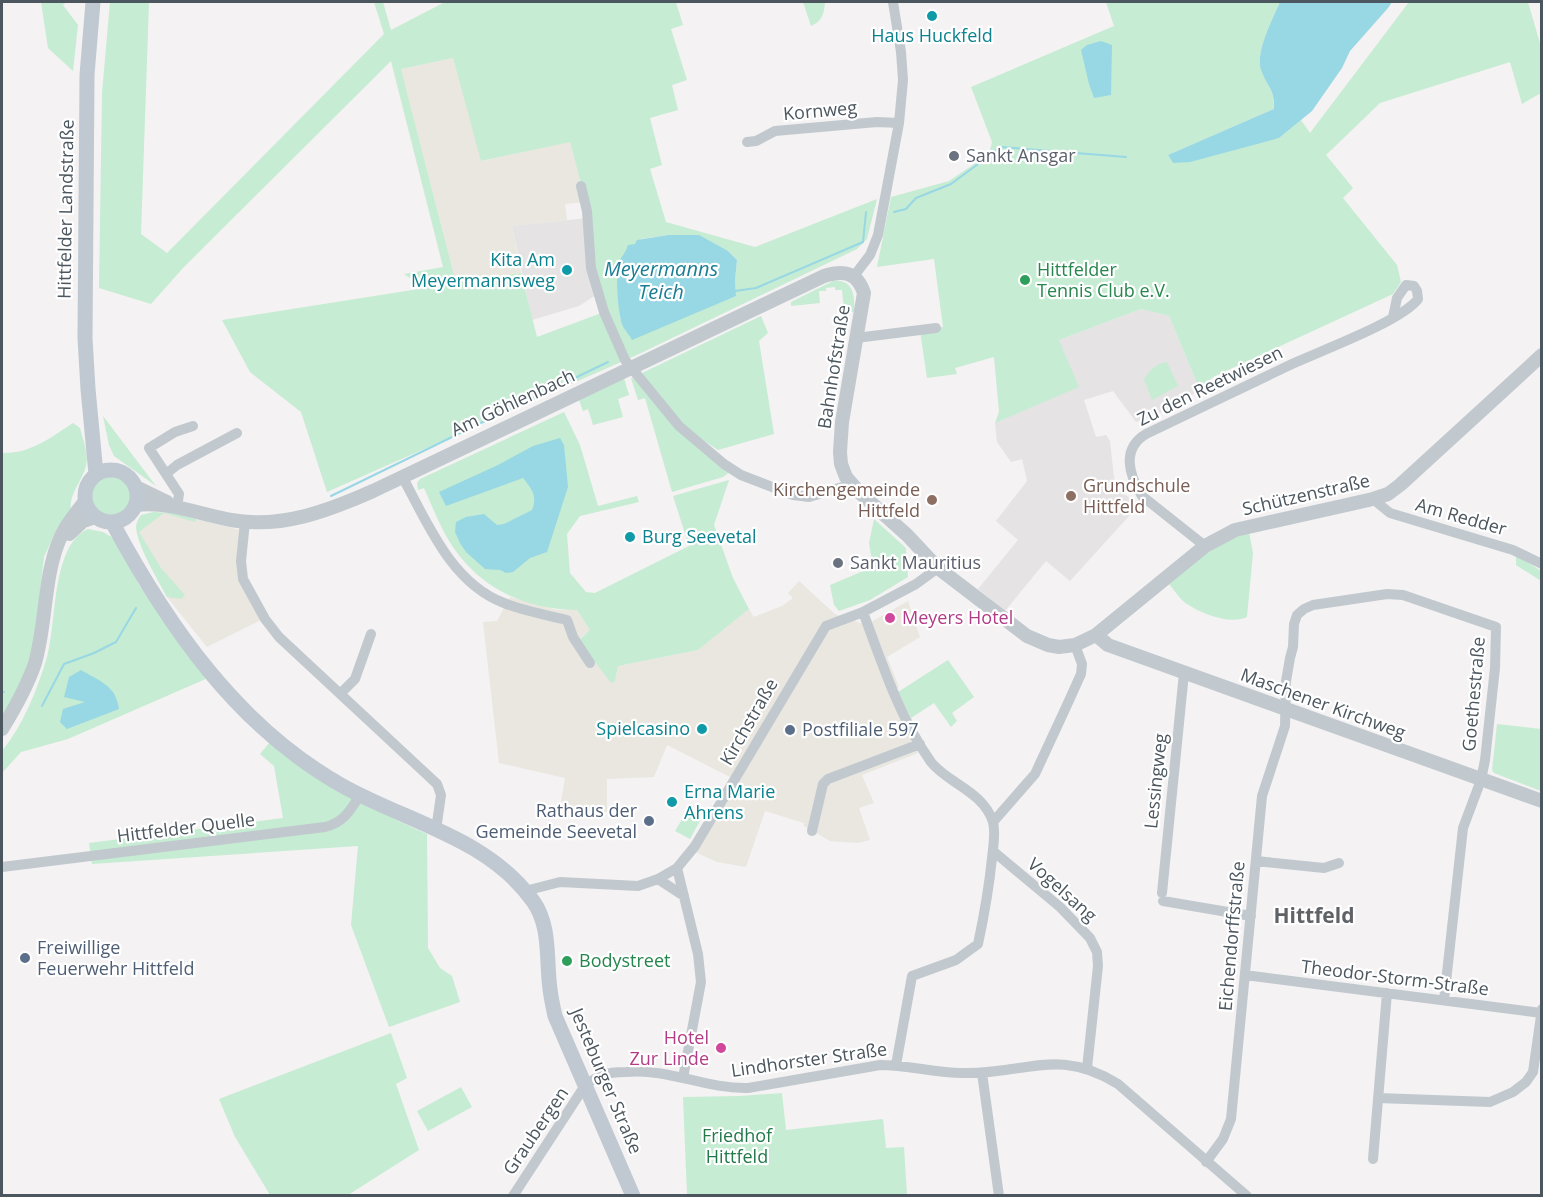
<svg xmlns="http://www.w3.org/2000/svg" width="1543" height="1197" viewBox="0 0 1543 1197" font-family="'Open Sans',sans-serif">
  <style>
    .commercial { fill: #e9e7e0 }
    .education { fill: #e5e3e3 }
    .green { fill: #c6ecd3; fill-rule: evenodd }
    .water { fill: #98d7e4 }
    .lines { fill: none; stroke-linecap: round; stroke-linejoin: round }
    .stream { stroke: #98d7e4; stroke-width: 2 }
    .minor { stroke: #c1c9cf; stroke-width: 10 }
    .tertiary { stroke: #c1c9cf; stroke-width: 14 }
    .secondary { stroke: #c0c9d1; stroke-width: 15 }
    .culture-dot { fill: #0f9aa8; stroke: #fff; stroke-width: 2 }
    .worship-dot { fill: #6b7280; stroke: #fff; stroke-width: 2 }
    .leisure-dot { fill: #2e9e5b; stroke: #fff; stroke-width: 2 }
    .education-dot { fill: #8d6e63; stroke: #fff; stroke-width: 2 }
    .hotel-dot { fill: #d1479c; stroke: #fff; stroke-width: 2 }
    .service-dot { fill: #5c6f8a; stroke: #fff; stroke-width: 2 }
    .labels { text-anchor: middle; stroke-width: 4.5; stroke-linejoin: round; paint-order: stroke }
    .culture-label { font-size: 18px; fill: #0d838f; stroke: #fff; text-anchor: end }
    .street-label { font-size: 18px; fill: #4b565e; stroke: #fff }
    .worship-label { font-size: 18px; fill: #5b616d; stroke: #fff; text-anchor: start }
    .leisure-label { font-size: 18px; fill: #27864d; stroke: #fff; text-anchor: start }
    .education-label { font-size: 18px; fill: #785e54; stroke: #fff; text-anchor: start }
    .hotel-label { font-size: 18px; fill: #b23c85; stroke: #fff; text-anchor: start }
    .service-label { font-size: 18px; fill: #4e5e75; stroke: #fff; text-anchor: start }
    .park-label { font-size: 18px; fill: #22794a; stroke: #fff }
    .water-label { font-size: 20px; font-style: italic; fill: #1b7d92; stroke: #fff }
    .quarter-label { font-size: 21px; font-weight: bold; fill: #5f6266; stroke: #fff }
  </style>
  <rect width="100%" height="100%" fill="#f4f2f2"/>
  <path class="commercial" d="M453,58L482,161L570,141L586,202L565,204L567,220L512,226L521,273L456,283L401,69Z
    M164,513H172L240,530L238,561L261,620L207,647L167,597L140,541L137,532Z
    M799,581L835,614L866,625L908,601L920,637L887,657L899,687L891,693L918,753L862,775L874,803L859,808L870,840L858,843L830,841L804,826V823L765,811L746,867L717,862L695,852L736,780L667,745L654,777L607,779V812L564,810L565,803L561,802L565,778L499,763L483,622L497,621L510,597L557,610H577L590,630L579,639L615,681L618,666L698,650L749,609L754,617L782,606L793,598L788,593Z"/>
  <path class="education" d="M587,218L599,293L579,306L532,320L512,226Z
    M1141,309L1169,316L1199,388L1185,403L1136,422L1113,391L1084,400L1096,437L1106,435L1110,441L1115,487L1139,505L1070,581L1046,561L1005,611L978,589L1018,540L996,521L1027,481L1022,459L1011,462L997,442L995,423L1078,387L1059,340Z"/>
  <path class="green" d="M41,2H66L63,5L78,25L73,71L48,48Z
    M110,2H149L141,234L167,253L384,34L374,2H383L391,30L445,2H676L683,25L671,29L687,80L672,85L678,110L650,118L662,165L650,169L666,222L755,247L877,199L867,239L857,249L639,354L327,492L301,412L250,372L222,320L425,288L404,274L443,267L391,61L183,268L151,304L99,288L102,93ZM453,58L481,161L570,142L586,202L599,293L604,312L537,337L521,273L456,283L401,69ZM668,235L728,251L737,260L735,280L736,296L630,335L625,330L620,318L617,269L620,260L641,239Z
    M803,2H825C824,13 823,21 811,26Z
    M1106,2H1280C1273,18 1255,52 1261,70C1267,87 1274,88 1274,109L1168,155L1173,163L1279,138L1301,120L1310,133L1409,2H1528L1541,47V93L1522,104L1510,62L1380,103L1326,155L1353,188L1343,198L1397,265L1401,282L1393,294L1215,376L1199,388L1169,316L1141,309L1059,340L1079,387L995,423L999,412L994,357L955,368L957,374L927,378L920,331L943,327L934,259L877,267L891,197L949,181L989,154L992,142L971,87L1114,26Z
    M833,281C854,279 855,296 854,312L844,311L842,290H835V287L826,288V291H819L820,303L791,306V302Z
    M761,316L768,333L759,341L774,434L718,450L688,430L640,374Z
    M1167,362L1178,386L1152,400L1144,379C1150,370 1155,364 1167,362Z
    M636,377L730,472L723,477L672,492L645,398L638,400L631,378Z
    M624,378L629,395L618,399L623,417L593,425L588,409L583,411L579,400Z
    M564,412L580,445L598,506L637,496L639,502L580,516L567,534L570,573L586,592L595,593L689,546L673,496L729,480L714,525L733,578L749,609L698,650L618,666L615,681L611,683L579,640L590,630L577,610C531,610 487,592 458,554C443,535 434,510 424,488L418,490L417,483L420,479Z
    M103,416L156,486L114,456L109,445Z
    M73,423L80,428C83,440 89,454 86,466C82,482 68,494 71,512L57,528L44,557L34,642L19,691L2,719V453C30,454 50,438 73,423Z
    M92 496a19 19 0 1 1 38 0a19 19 0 1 1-38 0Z
    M153,512L172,513L196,519L195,522L164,513L139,532L161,568L185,595L181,599L167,597C158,580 138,547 136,528C136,523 138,519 141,515Z
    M874,519L906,548L908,577L870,600L839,611L834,605L830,585L873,567L869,543Z
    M88,529L103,532L118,541L139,585L208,678L68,739L21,752L2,773V751C24,724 37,690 47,657C57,623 51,545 88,529Z
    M1249,532L1253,553L1247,617C1230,625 1202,614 1187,604C1179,599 1174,589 1167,582L1225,539Z
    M1516,555L1541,571V581L1516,565Z
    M948,660L974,697L952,713L957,721L951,727L934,703L911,718L898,692Z
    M1497,724L1541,729V791L1494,773L1492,770Z
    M270,742L396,820L427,834L428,948L440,968L452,976L460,1002L389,1027L351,925L358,846L92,864L89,843L283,818L274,766L260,754Z
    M687,811L701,819L690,839L675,831Z
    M391,1033L407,1078L396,1084L419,1150L348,1195H270L235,1137L219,1099Z
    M461,1087L472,1107L428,1131L417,1111Z
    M782,1093L786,1130L883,1119L886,1148L904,1147L907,1195H687L683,1097L740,1096Z"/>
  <path class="water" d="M1280,2H1392L1388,8L1350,51L1342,68L1312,111L1279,138L1190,162L1173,163L1168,155L1274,109C1275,89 1267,87 1261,70C1255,52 1273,18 1280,2Z
    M1101,41L1112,45L1111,95L1094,98L1089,84L1081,50L1087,45Z
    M668,235H699L728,251L737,260L735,280L736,296L632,340C629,334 624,330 622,324C618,313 615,272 619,262C622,256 626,252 628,245L635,244L637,240Z
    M560,438L564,445L568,487L547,552L530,558L513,572L506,573L500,570L485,569L466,552L460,543L455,532L456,522L466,517L484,514L497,525L504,524L532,510C538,496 531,488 523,478L446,506L439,492L498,465L533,446Z
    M81,670C99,681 116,685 119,709L67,729L60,722L63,709L85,702L64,697L69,677Z"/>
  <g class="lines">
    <path class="stream" d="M894,212L906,209L916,198L951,184L1001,147L1126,157
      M735,291L756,288L863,242L866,212
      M508,410L608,362
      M331,496L489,419
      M2,692H4
      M42,706L64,664L94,653L116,642L136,608"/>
    <path class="minor" d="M747,142L756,141L775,131L877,122L899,123
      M581,186L587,211L591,268L604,312L625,360L679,426L724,464L741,475L793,495L809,497L852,484
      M854,276L870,255L878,235L899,123L903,80L901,52L893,2
      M856,338L936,328
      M166,474L177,465L237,433
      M402,476C427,522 451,583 504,603C524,611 546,615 567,620L573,637L590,663
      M1373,499L1390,513L1513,550L1542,564
      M177,507L179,494L149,448L175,432L193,426
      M245,522L241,561L243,579L265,619L279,637L437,784L441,795L436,830
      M1205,546L1142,496C1129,475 1121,449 1146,434C1195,411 1243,387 1292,364C1320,351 1402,321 1418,299L1417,291L1414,286L1406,285L1397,298L1393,317
      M863,612C882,663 899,717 931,762C947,783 983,791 993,822C996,834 993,847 992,858C989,888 984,916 978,944L956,960L912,976L896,1065
      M340,694L355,679L371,634
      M993,822L1035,774L1067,705L1081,674L1082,664L1075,645
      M812,831L823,784L828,779L920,744
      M993,851L1060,907L1090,938L1097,952L1098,966L1087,1068
      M1256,861L1324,868L1339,863
      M2,867L325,827C344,822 350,811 360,795
      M677,868L698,954L701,982L683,1078
      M658,879L684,896
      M525,891L560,882L638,886L658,879L677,868L695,846L826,626L863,612L916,584L938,568
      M1162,893L1184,673
      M1163,901L1251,916
      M1245,975L1541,1013
      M982,1073L999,1196
      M1378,1098L1490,1102L1513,1092L1526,1082L1533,1072L1542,1009
      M1373,1159L1387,993
      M1206,1162L1223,1139L1231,1119L1262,796L1285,726L1286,681L1290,658L1293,647L1294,624L1297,615L1304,609L1313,605L1387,594L1403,595L1496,627L1495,668L1485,760L1481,780L1463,828L1444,1000
      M513,1196L586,1084C592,1081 597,1077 603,1075C610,1072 619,1072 626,1072C669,1068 705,1089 748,1088L880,1065C908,1065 935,1073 962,1073C1025,1075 1057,1046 1118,1084L1247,1196"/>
    <path class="tertiary" d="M136,487L167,502
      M136,505C169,501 199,514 231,520C281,529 328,511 373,491L824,276C844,270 857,272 864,293L842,422L840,452L841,464L846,477L859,492L907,535L938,568L1027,636L1048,645L1059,647L1075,645L1096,635L1205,546L1235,530L1373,499L1388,494L1400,485L1542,355
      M69,534L83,521L95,517
      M1096,635L1108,645L1542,801
      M2,729C15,708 27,687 35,663C47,621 43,576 61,536C67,523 77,512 85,501"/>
    <path class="secondary" d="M93,2L87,75L85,338L88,389L96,474
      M85 496a26 26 0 1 1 52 0a26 26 0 1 1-52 0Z
      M112,522C168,626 237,726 341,785C406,822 487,837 533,901C551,926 546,960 550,989C551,998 553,1007 555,1016L633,1196"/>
  </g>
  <g class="culture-dot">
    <circle cx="932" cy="16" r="6"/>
    <circle cx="567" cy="270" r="6"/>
    <circle cx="630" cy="537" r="6"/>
    <circle cx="702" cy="729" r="6"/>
    <circle cx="672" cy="802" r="6"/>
  </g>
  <g class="worship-dot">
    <circle cx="954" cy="156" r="6"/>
    <circle cx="838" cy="563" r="6"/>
  </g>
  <g class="leisure-dot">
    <circle cx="1025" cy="280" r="6"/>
    <circle cx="567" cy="961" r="6"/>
  </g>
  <g class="education-dot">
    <circle cx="1071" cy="496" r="6"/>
    <circle cx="932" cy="500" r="6"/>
  </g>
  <g class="hotel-dot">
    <circle cx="890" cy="618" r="6"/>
    <circle cx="721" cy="1048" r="6"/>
  </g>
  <g class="service-dot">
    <circle cx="790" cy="730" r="6"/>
    <circle cx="649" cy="821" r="6"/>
    <circle cx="25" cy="958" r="6"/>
  </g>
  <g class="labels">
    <g class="culture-label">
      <text x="932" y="42" text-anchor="middle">Haus Huckfeld</text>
      <text x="555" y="266">Kita Am<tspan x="555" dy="21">Meyermannsweg</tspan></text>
      <text x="642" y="543" text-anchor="start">Burg Seevetal</text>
      <text x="690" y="735">Spielcasino</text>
      <text x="684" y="798" text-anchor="start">Erna Marie<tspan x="684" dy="21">Ahrens</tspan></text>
    </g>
    <g class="street-label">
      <text transform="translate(820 111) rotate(-5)" y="6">Kornweg</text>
      <text transform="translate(66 209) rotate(-89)" y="6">Hittfelder Landstraße</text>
      <text transform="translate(834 367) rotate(-81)" y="6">Bahnhofstraße</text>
      <text transform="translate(1210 386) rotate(-26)" y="6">Zu den Reetwiesen</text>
      <text transform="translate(513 403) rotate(-25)" y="6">Am Göhlenbach</text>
      <text transform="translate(1306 495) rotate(-13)" y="6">Schützenstraße</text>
      <text transform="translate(1461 517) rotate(16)" y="6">Am Redder</text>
      <text transform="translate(1474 694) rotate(-85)" y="6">Goethestraße</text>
      <text transform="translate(1323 704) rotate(20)" y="6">Maschener Kirchweg</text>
      <text transform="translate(749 722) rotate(-60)" y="6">Kirchstraße</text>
      <text transform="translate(1156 781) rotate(-84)" y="6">Lessingweg</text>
      <text transform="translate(186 828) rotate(-7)" y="6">Hittfelder Quelle</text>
      <text transform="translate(1062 890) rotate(42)" y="6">Vogelsang</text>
      <text transform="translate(1232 936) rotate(-85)" y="6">Eichendorffstraße</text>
      <text transform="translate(1395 978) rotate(7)" y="6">Theodor-Storm-Straße</text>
      <text transform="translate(809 1060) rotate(-8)" y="6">Lindhorster Straße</text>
      <text transform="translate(606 1081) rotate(67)" y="6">Jesteburger Straße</text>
      <text transform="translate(536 1131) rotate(-56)" y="6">Graubergen</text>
    </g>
    <g class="worship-label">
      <text x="966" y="162">Sankt Ansgar</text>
      <text x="850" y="569">Sankt Mauritius</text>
    </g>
    <g class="leisure-label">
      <text x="1037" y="276">Hittfelder<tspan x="1037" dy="21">Tennis Club e.V.</tspan></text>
      <text x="579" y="967">Bodystreet</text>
    </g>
    <g class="education-label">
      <text x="1083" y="492">Grundschule<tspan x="1083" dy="21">Hittfeld</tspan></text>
      <text x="920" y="496" text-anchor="end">Kirchengemeinde<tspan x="920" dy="21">Hittfeld</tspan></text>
    </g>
    <g class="hotel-label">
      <text x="902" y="624">Meyers Hotel</text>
      <text x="709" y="1044" text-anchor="end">Hotel<tspan x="709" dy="21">Zur Linde</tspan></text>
    </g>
    <g class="service-label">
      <text x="802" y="736">Postfiliale 597</text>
      <text x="637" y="817" text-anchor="end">Rathaus der<tspan x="637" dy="21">Gemeinde Seevetal</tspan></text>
      <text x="37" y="954">Freiwillige<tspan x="37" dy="21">Feuerwehr Hittfeld</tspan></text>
    </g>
    <g class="park-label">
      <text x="737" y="1142">Friedhof<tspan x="737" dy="21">Hittfeld</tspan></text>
    </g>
    <g class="water-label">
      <text x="661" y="276">Meyermanns<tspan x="661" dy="23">Teich</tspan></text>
    </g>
    <g class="quarter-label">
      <text x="1314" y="923">Hittfeld</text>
    </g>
  </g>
  <rect width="1543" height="1197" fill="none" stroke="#4b565e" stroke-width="6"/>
</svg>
